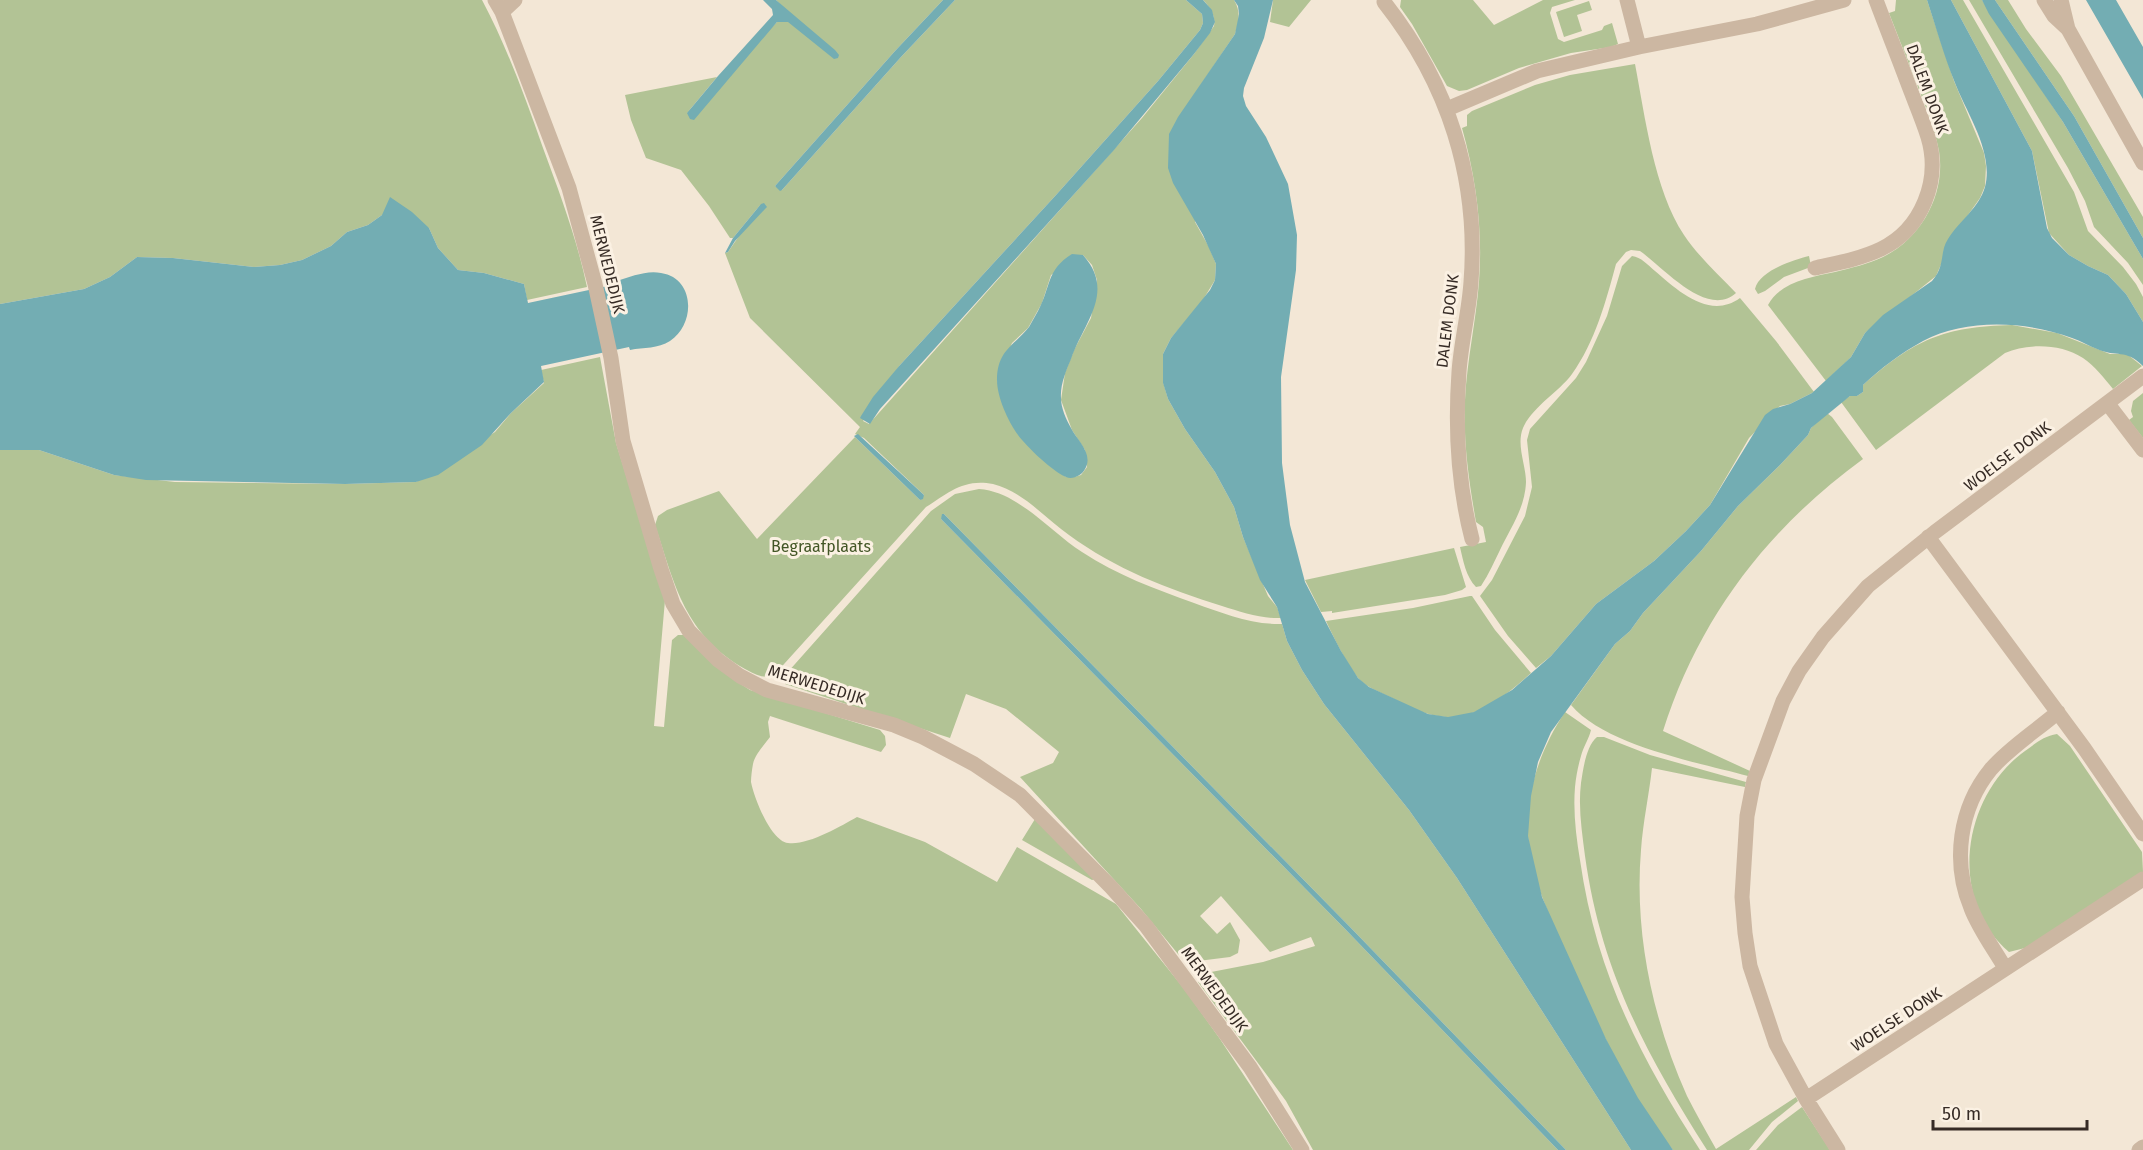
<svg xmlns="http://www.w3.org/2000/svg" width="2143" height="1150" viewBox="0 0 2143 1150" font-family="'Fira Sans',sans-serif">
  <style>
    .green { fill: #b2c395; fill-rule: evenodd }
    .water { fill: #73adb3 }
    .lines { fill: none; stroke-linecap: round; stroke-linejoin: round }
    .minor { stroke: #ccb7a2; stroke-width: 15 }
    .tertiary { stroke: #ccb7a2; stroke-width: 15 }
    .labels { text-anchor: middle; stroke-width: 6; stroke-linejoin: round; paint-order: stroke }
    .street-label { font-size: 16px; fill: #362b25; stroke: #fbf1e3 }
    .park-label { font-size: 16px; fill: #435626; stroke: #fbf1e3 }
  </style>
  <rect width="100%" height="100%" fill="#f3e7d6"/>
  <path class="green" d="M0,0H482C507,47 525,97 543,148C560,194 577,239 587,287L527,300L524,284L484,273L458,270L438,248L429,228L382,215L368,225L347,232L331,246L302,260L280,265L254,267L173,258L137,257L110,277L84,289L0,304Z
    M776,0H943L895,51L775,186L782,190L901,57L955,0H1186L1202,14L1203,23L1200,30L1158,81L1056,195L900,365L863,421L869,424L1142,118L1194,54L1214,26C1216,16 1210,7 1203,0H1234C1241,11 1239,22 1235,34L1200,86L1195,222L1209,247L1216,264L1215,280L1201,303L1171,338L1163,354V382L1168,399L1185,429L1215,472L1234,507L1243,537L1268,596L1277,607L1281,618C1261,619 1241,612 1222,606C1168,589 1115,569 1069,535C1045,518 1022,491 993,484C964,478 948,493 926,507L775,674C763,680 755,674 745,669C685,635 675,586 655,525L658,516L667,510L719,491L757,539L855,437L920,500L924,495L864,438L855,434L860,427L750,318L725,253L728,252L761,204L733,238H730L709,206L681,170L646,158L631,120L625,95L717,77L687,113L777,22H788L782,6ZM1083,255L1092,265L1097,280L1091,318L1074,350L1065,373L1061,400L1072,430L1085,450L1087,467L1081,475L1074,477H1066L1050,466L1008,416L997,380L1012,343L1028,328L1042,303L1051,275Z
    M1273,0H1311L1289,27L1270,22Z
    M1401,0H1473L1494,25L1543,0H1575L1552,7L1550,13L1558,39L1564,42L1602,30L1604,26L1612,23L1618,44L1611,47L1571,53L1519,68L1467,90L1459,91L1447,86L1412,24L1400,7Z
    M1896,0H1927L1954,81L1984,153L1986,166L1985,186L1980,198L1944,249L1943,260L1936,276L1865,333L1851,357L1826,381L1768,305C1780,282 1811,277 1835,272C1851,268 1868,264 1883,257C1922,238 1946,193 1939,151C1935,130 1927,110 1919,90C1909,64 1899,39 1889,13L1895,11Z
    M1951,0H1963L2074,192L2088,231L2123,267L2136,284L2143,297V322L2126,294L2108,275L2088,266L2069,255L2049,233L2032,151Z
    M1969,0H1982L2063,122L2143,259V285L2128,263L2094,227L2085,201L2068,168Z
    M1995,0H2008L2026,29L2061,76L2143,217V238L2074,116Z
    M1589,1L1592,10L1577,15L1582,31L1564,37L1556,12Z
    M1635,64C1645,116 1654,190 1684,235C1698,256 1718,274 1736,293C1707,319 1663,267 1640,251L1631,250L1626,252L1616,264C1606,301 1595,342 1572,374C1558,393 1533,406 1523,428C1516,445 1526,465 1526,482C1525,508 1511,527 1500,550C1494,562 1489,574 1481,586L1476,587C1466,577 1463,560 1460,547L1486,542L1483,527L1476,522C1469,482 1463,441 1465,400C1467,360 1476,321 1479,282C1483,229 1476,178 1462,128L1467,126V115L1472,111L1535,85L1570,75Z
    M1632,256C1641,257 1648,265 1655,271C1678,291 1710,320 1740,298L1776,341L1814,392L1790,404L1780,406L1749,438L1710,505L1686,531L1654,561L1596,604L1551,656L1536,668L1508,636L1480,596L1492,580L1525,516L1532,487L1527,440L1530,429L1576,378L1586,362L1607,316L1622,266Z
    M1809,256L1811,266L1808,268L1784,277L1765,291L1758,294L1755,289C1759,271 1793,260 1809,256Z
    M2012,325L2057,333L2110,354H2127L2142,366L2113,389C2104,378 2095,366 2083,358C2061,344 2029,343 2005,353L1876,450L1841,402L1850,396H1857L1863,392V385C1915,339 1943,327 2012,325Z
    M600,357L616,443L665,600L654,726L664,727L672,640L678,635H684L733,679L750,690L880,730L885,736L886,745L881,752L770,716L768,722L770,737C765,744 755,754 753,764C752,769 751,777 751,782C754,798 771,841 788,843C807,846 841,826 857,817L925,842L997,882L1017,847L1116,904L1185,990L1220,1039L1293,1150H0V450H39L114,475L175,482L345,484L416,482L495,432L511,413L544,383L541,370Z
    M2143,393V438L2129,420L2133,417L2131,411L2133,401Z
    M1827,413L1832,417L1863,459C1767,529 1699,618 1663,731L1750,771L1748,776C1697,762 1606,746 1571,705L1615,644L1630,631L1643,613L1701,551L1738,506L1780,465L1808,435L1811,428Z
    M979,489C1019,492 1049,531 1082,552C1117,575 1155,589 1194,603C1222,613 1252,625 1282,624L1287,641L1302,670L1324,704L1409,810L1457,878L1631,1150H1566L1351,928L944,514L941,519L1347,931L1558,1150H1313L1286,1101L1198,982L1200,977L1206,973L1263,962L1315,946L1311,937L1270,952L1221,896L1200,916L1217,934L1230,922L1240,940L1238,953L1230,957L1198,961L1187,960L1178,954L1141,909L1020,777L1053,763L1059,752L1006,709L966,694L950,738L785,684L787,673L931,511L955,494Z
    M1454,548L1466,587L1462,590L1445,595L1332,613V611L1321,612L1305,580Z
    M1470,596H1472L1495,630L1531,673C1509,693 1478,719 1446,717C1428,716 1410,708 1394,699C1382,693 1367,688 1358,678C1345,661 1335,640 1326,621L1413,608Z
    M1565,712L1591,730C1589,739 1583,747 1581,756C1578,766 1576,777 1575,787C1573,811 1576,836 1580,860C1596,972 1640,1057 1700,1150H1673C1631,1099 1597,1022 1570,962C1553,922 1531,881 1528,837C1525,792 1541,748 1565,712Z
    M2057,734L2070,746L2142,852L2143,872L2025,948L2009,952C1947,900 1962,796 2025,751C2036,743 2044,736 2057,734Z
    M1597,737H1604L1650,755L1746,782L1745,787L1652,768C1649,795 1643,822 1641,850C1634,934 1653,1020 1687,1096C1696,1114 1706,1131 1716,1149L1796,1097L1798,1101L1772,1122L1749,1150H1707C1646,1054 1601,971 1585,856C1582,832 1578,808 1581,783C1583,770 1586,746 1597,737Z
    M1035,819L1095,879L1092,880L1022,840Z
    M1802,1107L1830,1150H1756L1778,1125Z"/>
  <path class="water" d="M763,0H776L835,50L839,55L838,58L834,59L788,22H777L694,120L690,119L687,113L718,76L773,15L772,9Z
    M943,0H955L901,57L782,190L780,191L775,186L895,51Z
    M1186,0H1203L1212,10L1215,22L1210,33L1194,54L1114,150L880,409L870,424L860,418L861,416L873,397L900,365L1056,195L1158,81L1200,30L1203,23L1202,14Z
    M1234,0H1273L1264,38L1244,88L1243,96L1246,106L1266,137L1288,184L1297,235L1296,270L1281,377L1282,463L1290,525L1305,582L1341,651L1358,678L1369,687L1428,714L1448,717L1474,712L1512,690L1551,656L1596,604L1654,561L1686,531L1710,505L1765,415L1773,409L1790,404L1812,393L1851,357L1865,333L1883,315L1932,281C1946,265 1939,253 1948,239C1959,221 1979,208 1985,187C1994,152 1967,114 1955,83C1944,56 1936,27 1927,0H1951L2032,151L2047,228L2052,238L2069,255L2088,266L2108,275L2126,294L2143,322V366C2125,348 2117,358 2097,349C2089,346 2081,341 2072,338C2027,321 1966,318 1923,341C1901,353 1881,368 1863,385V392L1857,396H1850L1811,428L1808,435L1780,465L1738,506L1701,551L1643,613L1630,631L1615,644L1551,732L1538,762L1531,796L1528,836L1542,897L1606,1039L1638,1098L1673,1150H1631L1457,878L1409,810L1324,704L1302,670L1287,641L1277,607L1260,580L1243,537L1234,507L1215,472L1185,429L1168,399L1163,383V354L1171,338L1210,290L1215,280L1216,264L1203,235L1173,183L1168,168L1169,134L1178,117L1235,34L1239,14L1238,6Z
    M1982,0H1995L2074,116L2143,238V259L2063,122L1989,14Z
    M2086,0H2116L2143,47V99Z
    M390,197L412,212L429,228L438,248L458,270L484,273L524,284L528,303L617,284L616,281C631,277 646,270 661,273C695,278 696,324 670,341C658,349 644,347 630,350L629,347L541,366L544,382L511,413L482,445L438,475L416,482L345,484L146,480L114,475L39,450H0V304L84,289L110,277L137,257L173,258L254,267L280,265L302,260L331,246L347,232L368,225L382,215Z
    M764,203L767,207L765,209L735,241L728,252L725,253L733,238L761,204Z
    M1072,254L1083,255C1116,292 1084,322 1071,359C1066,371 1060,385 1061,398C1061,408 1066,419 1071,428C1077,440 1094,454 1085,469C1082,475 1073,480 1066,477C1052,471 1027,447 1018,435C1008,421 997,397 997,380C997,350 1015,345 1029,327C1032,322 1035,316 1038,311C1051,287 1046,270 1072,254Z
    M858,434L924,495L923,499L920,500L855,437L854,436Z
    M942,514H944L1351,928L1566,1150H1558L1347,931L941,519Z"/>
  <g class="lines">
    <path class="minor" d="M495,0L502,12L569,188L595,284L611,358L623,441L661,569L673,604L689,631L718,660L740,676L767,690L894,725L923,737L974,764L1020,795L1111,887L1146,926L1250,1067L1302,1150
      M1627,0L1639,47
      M1384,2C1448,83 1479,178 1471,282C1469,312 1461,342 1459,372C1455,428 1458,485 1472,539
      M502,12L515,0
      M1447,109L1537,71L1639,47L1757,24L1844,0
      M1815,268C1837,263 1860,259 1881,249C1922,229 1941,180 1928,137C1922,118 1914,100 1907,81C1897,54 1886,27 1876,0
      M2108,404L2143,450
      M1928,537L2084,748L2143,834
      M2005,968C1994,949 1979,929 1971,908C1952,862 1959,808 1991,769C2010,747 2036,731 2058,712
      M1806,1099L2143,879
      M1838,1150L1806,1099L1776,1044L1750,966L1745,933L1742,897L1747,816L1754,780L1783,701L1799,671L1823,637L1868,586L1935,532L2143,376
      M2139,1150L2143,1147"/>
    <path class="tertiary" d="M2044,0L2054,16L2068,29
      M2061,0L2068,29L2143,163"/>
  </g>
  <g class="labels">
    <g class="street-label">
      <text transform="translate(1928 89) rotate(70)" y="6">DALEM DONK</text>
      <text transform="translate(608 264) rotate(76)" y="6">MERWEDEDIJK</text>
      <text transform="translate(1447 321) rotate(-83)" y="6">DALEM DONK</text>
      <text transform="translate(2007 456) rotate(-37)" y="6">WOELSE DONK</text>
      <text transform="translate(817 684) rotate(17)" y="6">MERWEDEDIJK</text>
      <text transform="translate(1215 989) rotate(54)" y="6">MERWEDEDIJK</text>
      <text transform="translate(1896 1019) rotate(-33)" y="6">WOELSE DONK</text>
    </g>
    <g class="park-label">
      <text x="821" y="552">Begraafplaats</text>
    </g>
  </g>
  <path d="M1933 1120v9h154v-9" fill="none" stroke="#362b25" stroke-width="3"/>
  <text x="1942" y="1120" font-size="18" fill="#362b25" stroke="#fbf1e3" stroke-width="4.5" paint-order="stroke">50 m</text>
</svg>
